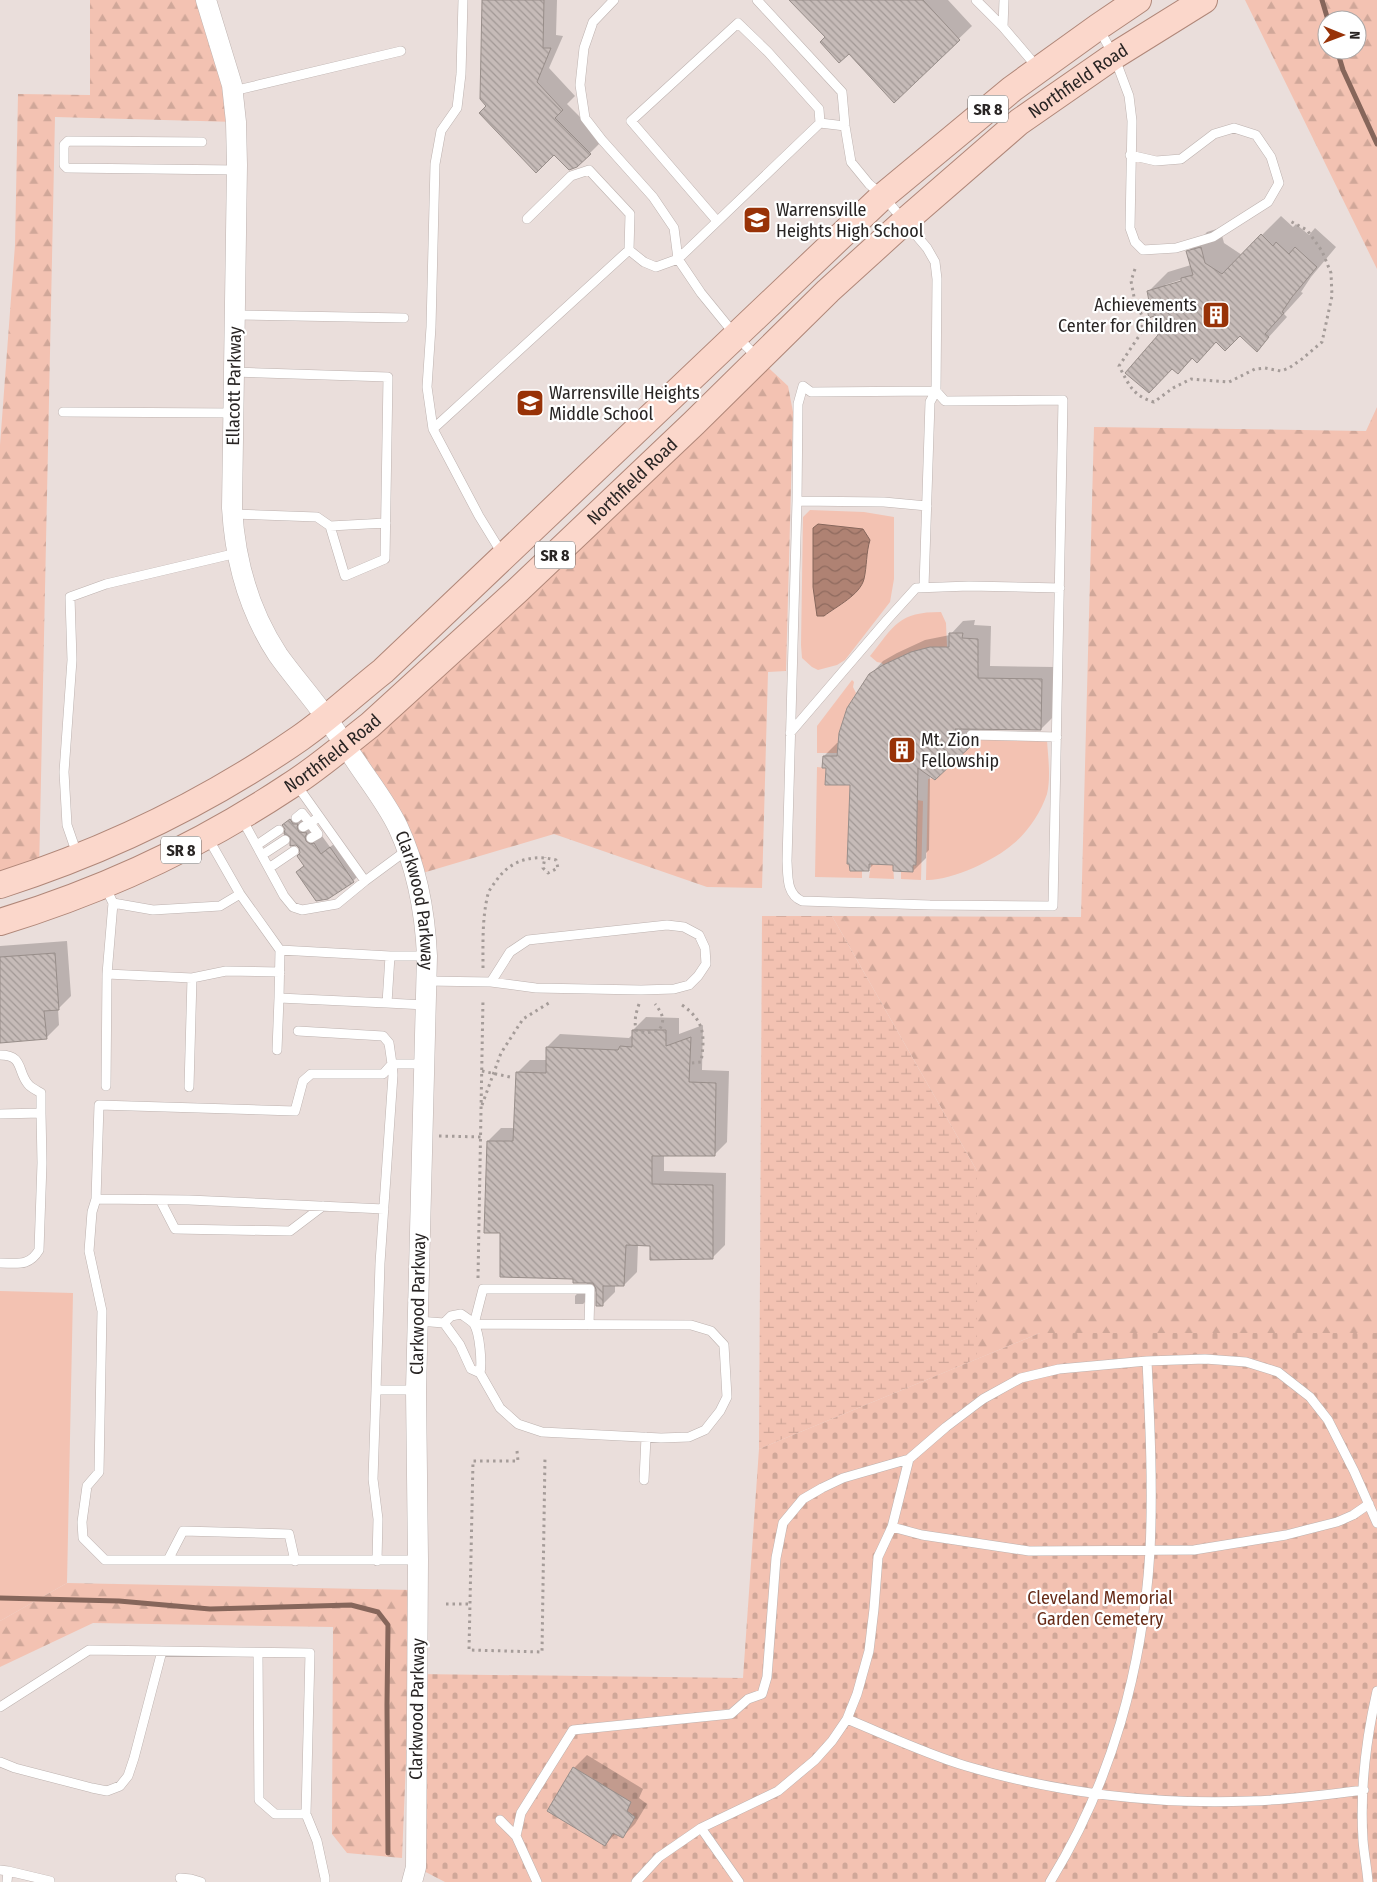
<svg xmlns="http://www.w3.org/2000/svg" width="1377" height="1882" viewBox="0 0 1377 1882" font-family="'Fira Sans Condensed',sans-serif">
  <style>
    .green { fill: #f3c2b2 }
    .forest { fill: url(#forest-firs); fill-rule: evenodd }
    .wetland { fill: url(#wetland-marsh) }
    .cemetery { fill: url(#cemetery-stones) }
    .water { fill: url(#water-waves); stroke: #86665b }
    .shadow { fill: #0003; fill-rule: evenodd }
    .lines { fill: none; stroke-linecap: round; stroke-linejoin: round }
    .stream { stroke: #86665b; stroke-width: 5 }
    .building { fill: url(#building-back-hatch); stroke: #988e8a }
    .service-casing { stroke: #bdb2af; stroke-width: 10 }
    .tertiary-casing { stroke: #bdb2af; stroke-width: 21 }
    .primary-casing { stroke: #b08779; stroke-width: 28 }
    .path { stroke: #a59c99; stroke-width: 3; stroke-dasharray: 2.5 4; stroke-linecap: butt }
    .service { stroke: #fff; stroke-width: 9 }
    .tertiary { stroke: #fff; stroke-width: 20 }
    .primary { stroke: #fbd7cb; stroke-width: 26 }
    .labels { text-anchor: middle; stroke-width: 4.5; stroke-linejoin: round; paint-order: stroke }
    .shield { fill: #fff; stroke: #686665; stroke-width: 1 }
    .shield-label { font-size: 16px; font-weight: bold; fill: #282423 }
    .street-label { font-size: 18px; fill: #282423; stroke: #fff }
    .poi-label { font-size: 18px; fill: #282423; stroke: #fff; text-anchor: start }
    .park-label { font-size: 18px; fill: #672c18; stroke: #fff }
  </style>
  <defs>
    <pattern id="forest-firs" width="22" height="20" patternUnits="userSpaceOnUse" patternTransform="scale(1.25)"><rect width="22" height="20" fill="#f3c2b2"/><path d="M5 1l3.5 6h-7zM16 11l3.5 6h-7z" fill="#d0a799"/></pattern>
    <pattern id="wetland-marsh" width="20" height="14" patternUnits="userSpaceOnUse" patternTransform="scale(1.25)"><rect width="20" height="14" fill="#f3c2b2"/><path d="M1 5h8M5 5V1M11 12h8M15 12V8" fill="none" stroke="#d0a799"/></pattern>
    <pattern id="cemetery-stones" width="16" height="16" patternUnits="userSpaceOnUse" patternTransform="scale(1.25)"><rect width="16" height="16" fill="#f3c2b2"/><path d="M2 7V4a2 2 0 0 1 4 0v3zM10 15v-3a2 2 0 0 1 4 0v3z" fill="#d0a799"/></pattern>
    <pattern id="water-waves" width="16" height="10" patternUnits="userSpaceOnUse" patternTransform="scale(1.25)"><rect width="16" height="10" fill="#af8273"/><path d="M0 5q4-4 8 0t8 0" fill="none" stroke="#8e6a5e"/></pattern>
    <pattern id="building-back-hatch" width="6" height="6" patternUnits="userSpaceOnUse" patternTransform="scale(1.25)"><rect width="6" height="6" fill="#c6bbb8"/><path d="M-1 5l2 2M0 0l6 6M5-1l2 2" fill="none" stroke="#a19895"/></pattern>
  </defs>
  <rect width="100%" height="100%" fill="#eadedb"/>
  <path class="green" d="M810,510L864,512L894,517V579L890,602L845,660L837,665L818,670L812,667L802,658L801,645L803,517Z
    M941,612L946,623L947,647H930L883,665L882,663L877,662L870,656C895,625 898,612 941,612Z
    M852,680L854,682L853,687L856,693C845,712 838,731 837,753H817V726Z
    M965,739L1047,740C1048,757 1051,777 1047,794C1041,812 1028,832 1013,844C995,860 951,881 926,880L928,779L933,778L969,747Z
    M817,767L826,768L825,785H850L847,864H849L850,871H862V878L815,877Z
    M917,800L923,801L921,880L901,879V871L913,872V865L916,864Z
    M871,864L893,865L894,879L869,878Z
    M0,1291L73,1293L67,1583L0,1621Z"/>
  <path class="forest" d="M90,0H206L236,122L55,117L39,873L0,885V445L15,245L18,94L90,95Z
    M1245,0H1377V269ZM1327,20H1357V50H1327Z
    M759,359L788,386L793,412L786,671L768,672L762,888L707,887L554,834L416,875L345,746Z
    M1377,407V1333H1040L977,1359V1171L832,916L1081,917L1094,427L1366,431Z
    M67,1583L413,1590L402,1858L347,1853L332,1834L333,1627L93,1623L0,1667V1621Z"/>
  <path class="wetland" d="M762,916H832L977,1171V1359L759,1449Z"/>
  <path class="cemetery" d="M1040,1333H1377V1882H445L416,1867L417,1674L743,1678L759,1449Z"/>
  <path class="water" d="M818,524L863,529L870,540C866,553 867,566 864,579C860,595 837,606 824,616H817L813,587V528Z"/>
  <path class="shadow" d="M483,0H557L556,35L563,36L549,68L575,96L567,104L603,140L577,166L554,153L488,106Z
    M791,0H948L972,26L894,101L849,52L827,37Z
    M1281,216L1293,227L1296,224L1309,235L1315,228L1336,247L1311,277L1301,292L1303,293L1284,314L1287,317L1257,350L1240,334L1217,341L1197,361L1193,358L1178,373L1160,336L1155,315L1146,302L1150,299L1148,292L1168,272L1191,265L1188,252L1207,232L1220,228L1224,243L1242,255ZM1186,278L1187,281L1165,287V285Z
    M975,620L974,625L991,626L990,666L1055,667L1054,716L1041,729L977,728L982,733L969,746L930,775L929,850L926,853V858L913,871L895,863H875L868,870L851,784L827,767L824,756L837,743H839L870,675L883,661L897,653L925,640L950,635L963,621Z
    M298,812L319,837L322,836L330,847L338,841L361,873L353,881L328,898L297,872L305,864L301,847L284,825Z
    M67,941L71,996L58,1009L59,1025L46,1038L0,1041V946Z
    M646,1017L679,1018V1034L703,1025L702,1070L729,1071L727,1142L714,1155H664V1171L726,1173L725,1245L712,1258L651,1245H638L637,1272L624,1285H615V1292L602,1305L597,1290L583,1304H575V1296L588,1282L575,1278L502,1232L488,1141L501,1128H515L517,1073L530,1060H547V1047L560,1034L629,1038L633,1034V1030Z
    M587,1755L643,1789L639,1798L647,1804L635,1824L622,1837L616,1833L605,1845L574,1768Z"/>
  <g class="lines">
    <path class="stream" d="M1322,0L1328,20
      M1337,50L1343,70L1377,144
      M0,1598L119,1601L210,1609L351,1605L378,1612L388,1625L387,1705L388,1853"/>
  </g>
  <path class="building" d="M482,0H544L543,48H551L537,82L563,110L555,118L591,154L577,167L569,170L554,155L536,173L479,113L486,106L480,99Z
    M789,0H923L960,40L894,103L849,54L839,63L820,42L825,37Z
    M1261,234L1273,246L1276,242L1289,254L1295,247L1317,267L1292,297L1282,312L1284,313L1265,334L1269,337L1257,352L1240,336L1225,351L1216,342L1197,363L1192,358L1178,374L1172,369L1149,393L1125,373L1158,335L1154,316L1149,318L1145,302L1149,301L1147,291L1181,281V278L1193,275L1186,251L1201,247L1205,263L1222,274Z
    M949,633H963L962,638L978,639V678L1042,679L1041,730L955,729L970,747L935,780L918,768L916,865H913V872L893,871V865L869,864V871H850L849,864H847L850,785H825L826,768H822L823,756H837L839,733L847,708L869,674L883,665L911,652L930,647H949Z
    M290,819L293,824H298L297,827L299,832L307,833L305,837L306,841L310,844L314,843L321,854L330,847L354,882L328,899L316,901L296,872L304,866L297,856L300,853L299,848L296,845L290,846V837L284,834L285,829L282,825Z
    M55,953L59,1010L44,1011L47,1039L0,1043V957Z
    M632,1030H666V1046L691,1037L689,1082L716,1083L715,1156H652V1184L713,1185V1259L650,1260V1246L626,1245L624,1286H603V1306H596V1289L593,1283H573V1279L500,1277V1233H484L487,1141H513L516,1072L546,1073V1047L618,1050L620,1046L632,1047Z
    M573,1767L631,1802L627,1811L635,1817L623,1838L613,1833L605,1846L547,1811Z"/>
  <g class="lines">
    <defs>
      <path id="service" d="M463,0L461,74L457,108L441,131L435,164L431,327L427,387L433,429L479,516L503,555
        M614,0L593,22L584,48L580,85L585,118L602,140L653,197L674,228L678,259L701,293L736,336L757,357
        M757,0L842,92L845,126L851,162L869,184L883,196L927,248L935,262L937,279L936,391L811,392L803,386L798,404L797,501L787,861C788,876 786,894 802,901L930,905L1053,906L1063,400L945,401L936,391L930,402L924,587
        M976,0L1003,27
        M1004,0L1003,27L1037,67
        M1099,29L1114,56L1129,96L1132,121L1130,228L1135,242L1143,250L1176,248L1213,237L1268,202L1279,183L1271,157L1256,135L1234,128L1214,134L1181,159L1156,161L1130,155
        M233,91L401,51
        M202,142L68,141L64,145V165L67,168L237,170
        M717,221L631,121L738,23L768,52L819,109L820,123
        M629,250L644,262L656,267L678,259L820,123L845,126
        M235,315L404,318
        M63,412L233,413
        M433,429L629,250L630,214L589,170L571,176L527,219
        M797,501L884,502L927,506
        M232,514L317,517L330,526L345,576L385,559L388,377L234,372
        M330,526L386,523
        M790,733L887,620L916,588L969,586L1060,588
        M971,735L1057,737
        M296,784L365,881L407,850
        M296,818L302,813L310,823L319,817
        M242,819L284,896L293,907L302,910L337,904L365,881
        M303,827L310,823L318,834L311,838
        M208,838L240,894L280,950L390,956H427
        M257,845L279,830
        M77,854L67,825L64,772L72,660L70,597L106,584L237,553
        M262,855L285,840
        M269,868L294,851
        M105,886L113,903L153,910L220,906L240,894
        M280,950L279,998L387,1003
        M390,956L387,1003L425,1005
        M107,974L192,978
        M426,981L491,982L536,988L641,990L674,989L689,985L698,976L706,964L705,948L699,935L684,927L667,925L528,940L510,952L491,982
        M298,1031L383,1036L389,1043L392,1064L383,1074H311L303,1081L295,1111L99,1105L96,1199L92,1212L89,1251L102,1311L99,1472L87,1486L82,1522L83,1538L105,1560H418
        M277,1050L279,998
        M0,1055C24,1055 17,1071 28,1084C31,1088 38,1091 41,1093V1113
        M106,1086L107,974L113,903
        M189,1087L192,978L226,971L280,972
        M0,1114L41,1113L42,1163L39,1250C29,1267 17,1263 0,1263
        M96,1199L189,1200L384,1209
        M160,1200L175,1229L290,1231L323,1206
        M418,1321L444,1323L460,1345L471,1369L480,1373C482,1363 480,1334 474,1324C472,1321 465,1317 461,1314L451,1316L444,1323
        M480,1373L500,1408L518,1424L542,1432L661,1438L689,1437L705,1430L720,1411L727,1397L724,1345L711,1331L691,1325L474,1324L483,1289H590L589,1325
        M376,1390L373,1479L378,1519L377,1561
        M416,1390H376L380,1263L393,1075L392,1064H423
        M644,1480L646,1437
        M892,1527L922,1535L1029,1551L1194,1550L1286,1535L1337,1522L1353,1515L1369,1504
        M168,1560L183,1531L289,1534L295,1561
        M258,1653L259,1800L275,1814H306
        M0,1707L89,1650L310,1653L306,1814L317,1841L325,1878V1882
        M847,1719C886,1735 926,1754 966,1766C1057,1793 1156,1805 1251,1801C1288,1800 1326,1795 1364,1790
        M0,1762L15,1768L92,1788L107,1791L120,1786L128,1776L134,1758L162,1651
        M500,1820L516,1836L537,1882
        M701,1828L739,1882
        M516,1836L521,1813L573,1730L731,1714L748,1699L762,1694L767,1677L776,1558L783,1523L803,1499L822,1488L843,1478L909,1459
        M0,1870L8,1871L7,1882
        M8,1871L50,1881V1882
        M180,1878L191,1879L201,1882
        M636,1882L659,1857L701,1828L778,1791L815,1760L832,1741L847,1719L857,1694L869,1651L874,1609L878,1557L892,1527L909,1459L946,1427L983,1399L1021,1378L1059,1369L1147,1361L1205,1359L1246,1362L1278,1372L1310,1397L1328,1420L1354,1471L1377,1523
        M1050,1882C1112,1782 1143,1667 1150,1551C1153,1488 1150,1424 1147,1361
        M1368,1882C1367,1868 1364,1854 1363,1840C1360,1791 1366,1739 1377,1691"/>
      <g id="tertiary">
        <path id="s1" d="M206,0L232,85L236,122L237,165L232,508C235,561 249,611 278,655C293,676 310,695 325,716C336,731 346,747 357,763C371,784 387,804 398,827C417,868 425,911 427,956L416,1390L418,1560L416,1867L412,1882"/>
      </g>
      <g id="primary">
        <path d="M0,885C106,851 208,802 300,738C329,718 355,693 383,671L883,196L1012,89L1098,27L1138,0"/>
        <path id="s2" d="M0,922C102,891 199,846 288,787C317,769 343,746 370,725L518,590L694,423L828,291L905,221L1019,122L1114,56L1204,0"/>
      </g>
    </defs>
    <use href="#service" class="service-casing"/>
    <use href="#tertiary" class="tertiary-casing"/>
    <use href="#primary" class="primary-casing"/>
    <path class="path" d="M1135,269L1131,281L1134,297L1142,316L1141,333L1119,366C1129,385 1133,396 1154,402L1173,388L1191,379L1229,382L1255,369L1265,368L1281,371L1289,368L1302,359L1322,342L1332,296L1331,273L1322,251L1307,230L1290,221
      M483,968C483,943 482,918 488,894C489,890 493,885 496,881C510,860 533,854 556,860L558,868L548,873L543,868L545,857
      M639,1004C636,1013 634,1020 636,1030L646,1033L659,1030C666,1020 662,1013 655,1004
      M682,1005C705,1021 705,1036 701,1062L692,1063
      M482,1071L510,1077
      M482,1105L501,1053L523,1019L552,1001
      M439,1136L481,1137
      M478,1278L483,999
      M517,1451L518,1461H473L469,1650L542,1652L545,1456
      M446,1604H470"/>
    <use href="#service" class="service"/>
    <use href="#tertiary" class="tertiary"/>
    <use href="#primary" class="primary"/>
  </g>
  <defs>
    <symbol id="school-square" viewBox="-11 -11 22 22"><rect x="-9" y="-9" width="18" height="18" rx="4" fill="#983207" stroke="#fff"/><path d="M0-5L7-2L0 1L-7-2ZM-4 1L0 2.5L4 1V4Q0 6-4 4Z" fill="#fff"/></symbol>
    <symbol id="building-square" viewBox="-11 -11 22 22"><rect x="-9" y="-9" width="18" height="18" rx="4" fill="#983207" stroke="#fff"/><path d="M-4-6H4V6H1V3H-1V6H-4ZM-2.5-4.3h1.7v1.8h-1.7ZM.8-4.3h1.7v1.8H.8ZM-2.5-1h1.7V.8h-1.7ZM.8-1h1.7V.8H.8Z" fill="#fff"/></symbol>
  </defs>
  <g fill-rule="evenodd">
    <use href="#school-square" x="741" y="204" width="32" height="32"/>
    <use href="#building-square" x="1200" y="299" width="32" height="32"/>
    <use href="#school-square" x="514" y="387" width="32" height="32"/>
    <use href="#building-square" x="886" y="734" width="32" height="32"/>
  </g>
  <g class="labels">
    <g class="shield">
      <rect x="968" y="95.5" width="40" height="27" rx="4"/>
      <rect x="535" y="541.5" width="40" height="27" rx="4"/>
      <rect x="161" y="836.5" width="40" height="27" rx="4"/>
    </g>
    <g class="shield-label">
      <text x="988" y="115">SR 8</text>
      <text x="555" y="561">SR 8</text>
      <text x="181" y="856">SR 8</text>
    </g>
    <g class="street-label">
      <text dy="6" stroke="none"><textPath href="#s2" startOffset="1380">Northfield Road</textPath></text>
      <text transform="translate(234 386) rotate(-89)" y="6">Ellacott Parkway</text>
      <text dy="6" stroke="none"><textPath href="#s2" startOffset="780">Northfield Road</textPath></text>
      <text dy="6" stroke="none"><textPath href="#s2" startOffset="375">Northfield Road</textPath></text>
      <text dy="6" stroke="none"><textPath href="#s1" startOffset="954">Clarkwood Parkway</textPath></text>
      <text transform="translate(418 1304) rotate(-89)" y="6">Clarkwood Parkway</text>
      <text transform="translate(417 1709) rotate(-89)" y="6">Clarkwood Parkway</text>
    </g>
    <g class="poi-label">
      <text x="776" y="216">Warrensville<tspan x="776" dy="21">Heights High School</tspan></text>
      <text x="1197" y="311" text-anchor="end">Achievements<tspan x="1197" dy="21">Center for Children</tspan></text>
      <text x="549" y="399">Warrensville Heights<tspan x="549" dy="21">Middle School</tspan></text>
      <text x="921" y="746">Mt. Zion<tspan x="921" dy="21">Fellowship</tspan></text>
    </g>
    <g class="park-label">
      <text x="1100" y="1604">Cleveland Memorial<tspan x="1100" dy="21">Garden Cemetery</tspan></text>
    </g>
  </g>
  <g transform="translate(1342 35) rotate(91)"><circle r="24" fill="#ffffff" stroke="#a9a7a7"/>
  <path d="M0-4L9 19L0 12L-9 19Z" fill="#983207"/>
  <text y="-8" font-size="14" font-weight="bold" text-anchor="middle" fill="#282423">N</text>
  </g>
</svg>
